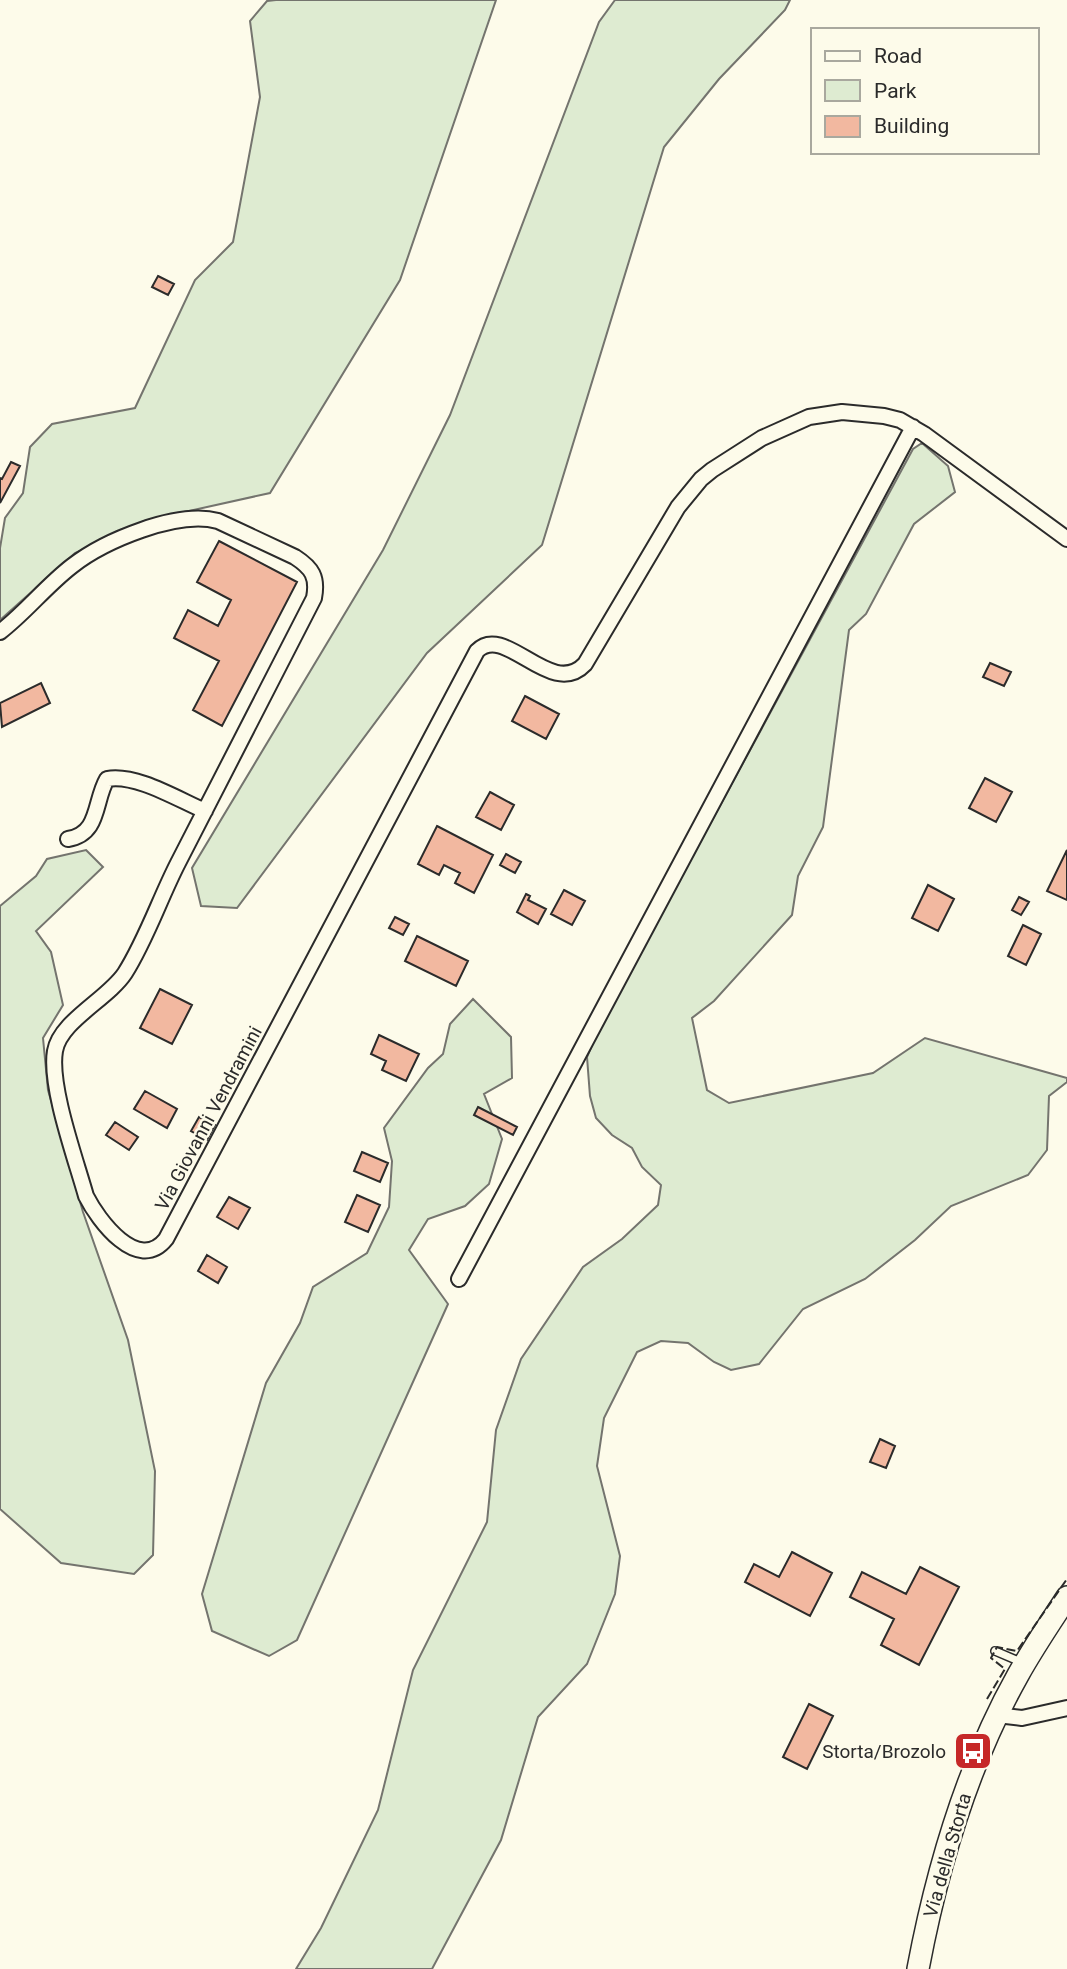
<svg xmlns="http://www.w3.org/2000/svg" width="1067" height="1969" viewBox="0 0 1067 1969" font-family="Roboto,sans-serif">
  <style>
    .green { fill: #deebd1; stroke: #74746e; stroke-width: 2 }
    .building { fill: #f2b8a0; stroke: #2b2b2b; stroke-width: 2 }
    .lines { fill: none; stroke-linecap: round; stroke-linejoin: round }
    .lane-casing { stroke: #2b2b2b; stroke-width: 10 }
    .street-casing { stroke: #2b2b2b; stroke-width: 18 }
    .secondary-casing { stroke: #2b2b2b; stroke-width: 24 }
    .lane { stroke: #fdfbea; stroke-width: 7 }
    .street { stroke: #fdfbea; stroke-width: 14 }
    .secondary { stroke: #fdfbea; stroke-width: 21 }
    .fence { stroke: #2b2b2b; stroke-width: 2; stroke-dasharray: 9 3.5; stroke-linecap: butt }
    .labels { text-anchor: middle; stroke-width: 5; stroke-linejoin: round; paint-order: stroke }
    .street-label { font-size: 19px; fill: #2b2b2b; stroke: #fdfbea }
    .poi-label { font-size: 19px; fill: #2b2b2b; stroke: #fdfbea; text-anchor: end }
  </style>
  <rect width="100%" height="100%" fill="#fdfbea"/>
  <path class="green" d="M276,0H496L400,280L270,493L144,521L75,553L0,620V548L5,518L23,493L30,447L52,424L135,408L195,280L233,242L260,97L250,21L267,1Z
    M615,0H790L785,10L719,79L664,147L542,545L427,653L237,908L201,906L192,868L383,550L450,415L599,22Z
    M922,443L948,466L955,492L914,524L866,614L849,630L823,827L798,876L792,915L714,1001L692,1018L707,1090L729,1103L873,1073L925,1038L1067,1078V1082L1049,1096L1047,1150L1028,1175L951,1206L915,1240L865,1279L803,1309L759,1364L731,1370L714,1362L688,1343L661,1341L637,1352L604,1418L597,1466L620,1556L615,1594L587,1664L538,1717L501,1840L432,1969H296L321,1928L378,1810L413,1670L487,1522L496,1430L521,1359L583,1267L622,1239L658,1205L661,1185L642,1167L632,1148L612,1135L596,1118L590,1096L587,1057L598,1031L913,449Z
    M86,850L103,867L36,931L51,952L63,1005L43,1038L48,1090L83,1212L128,1340L155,1471L153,1555L134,1574L61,1563L0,1509V906L36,876L47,859Z
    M473,999L511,1037L512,1078L484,1094L502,1139L489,1184L465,1206L428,1219L409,1250L448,1304L297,1640L269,1656L212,1631L202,1594L266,1383L300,1323L313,1287L367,1253L389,1207L392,1161L384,1128L428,1068L443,1054L450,1024Z"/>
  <path class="building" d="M158,276L174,284L168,295L152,287Z
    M11,462L20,466L0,503V478L2,479Z
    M219,541L297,582L222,726L193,710L219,661L174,638L188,610L218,626L231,600L197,582Z
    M990,663L1011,672L1004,686L983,677Z
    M41,683L50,703L2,727L0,703Z
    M525,696L559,714L546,739L512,721Z
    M985,778L1012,792L996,822L969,808Z
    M490,792L514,805L501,830L476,817Z
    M437,826L493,855L474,893L455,883L460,873L444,865L439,875L418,864Z
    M1067,850V900L1047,891Z
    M506,854L521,862L515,873L500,865Z
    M928,885L954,899L938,931L912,918Z
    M564,890L585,901L572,925L551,914Z
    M526,894L530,896L528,900L546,909L538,924L517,912Z
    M1019,897L1029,902L1021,915L1012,910Z
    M395,917L409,924L403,935L389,928Z
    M1023,925L1041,934L1026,965L1008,956Z
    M417,936L468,961L456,986L405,961Z
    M160,989L192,1005L172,1044L140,1028Z
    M379,1035L419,1054L406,1081L382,1070L386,1061L371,1054Z
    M145,1091L177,1109L167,1128L134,1109Z
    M478,1107L517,1127L513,1135L474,1115Z
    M199,1117L215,1125L207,1140L191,1131Z
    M115,1122L138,1137L129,1150L106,1135Z
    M362,1152L388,1163L380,1182L354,1171Z
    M357,1195L380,1205L368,1232L345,1222Z
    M229,1197L250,1208L238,1229L217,1217Z
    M207,1255L227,1267L218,1283L198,1271Z
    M880,1439L895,1446L886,1468L870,1462Z
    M792,1552L832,1573L810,1616L745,1582L754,1564L779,1577Z
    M920,1567L959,1587L919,1665L881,1645L894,1619L850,1597L862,1572L906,1594Z
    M809,1704L833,1716L807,1769L783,1757Z"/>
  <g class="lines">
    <defs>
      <path id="lane" d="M995,1651L1021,1662"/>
      <path id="street" d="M0,632C26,612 46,586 72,566C104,541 177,510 218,521L295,557C312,568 318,577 314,598C269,686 224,774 178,863C160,898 146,940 125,973C108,999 60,1021 55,1051C49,1086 76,1160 86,1196C98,1220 138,1274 166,1239L477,651C505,622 551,700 585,664L678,507L701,479L712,470L762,438L809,417L842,412L884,416L900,420L924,434L1067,539
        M68,839C100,834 94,801 107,779C135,773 179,800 205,811
        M459,1279L913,427
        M997,1715L1022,1718L1067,1708"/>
      <path id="secondary" d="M918,1969C937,1868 968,1764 1018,1675C1033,1648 1050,1623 1067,1597"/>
    </defs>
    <use href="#lane" class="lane-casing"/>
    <use href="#street" class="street-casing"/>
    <use href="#secondary" class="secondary-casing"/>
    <use href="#lane" class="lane"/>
    <use href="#street" class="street"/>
    <use href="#secondary" class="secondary"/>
    <path class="fence" d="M987,1699L1005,1669L991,1658L997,1647L1017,1651L1067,1579"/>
  </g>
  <defs>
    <symbol id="bus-square" viewBox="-11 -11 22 22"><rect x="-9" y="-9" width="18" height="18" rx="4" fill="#c62828" stroke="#fdfbea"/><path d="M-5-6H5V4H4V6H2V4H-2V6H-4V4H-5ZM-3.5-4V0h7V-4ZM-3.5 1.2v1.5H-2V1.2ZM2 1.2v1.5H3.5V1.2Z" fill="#fff"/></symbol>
  </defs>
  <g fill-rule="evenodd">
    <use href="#bus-square" x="951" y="1729" width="44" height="44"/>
  </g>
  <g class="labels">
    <g class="street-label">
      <text transform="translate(208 1118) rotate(-62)" y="7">Via Giovanni Vendramini</text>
      <text transform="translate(947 1855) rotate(-74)" y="7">Via della Storta</text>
    </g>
    <g class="poi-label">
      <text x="946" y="1758">Storta/Brozolo</text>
    </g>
  </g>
  <rect x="811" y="28" width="228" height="126" fill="#fdfbea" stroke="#a9a89e" stroke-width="2"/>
  <rect x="825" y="51" width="35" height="10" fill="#fdfbea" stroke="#a9a89e" stroke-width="2"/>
  <text x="874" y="63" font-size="21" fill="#2b2b2b">Road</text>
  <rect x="825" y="80" width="35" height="21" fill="#deebd1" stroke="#a9a89e" stroke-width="2"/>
  <text x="874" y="98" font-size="21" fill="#2b2b2b">Park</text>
  <rect x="825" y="116" width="35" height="21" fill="#f2b8a0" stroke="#a9a89e" stroke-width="2"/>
  <text x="874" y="133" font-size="21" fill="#2b2b2b">Building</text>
</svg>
